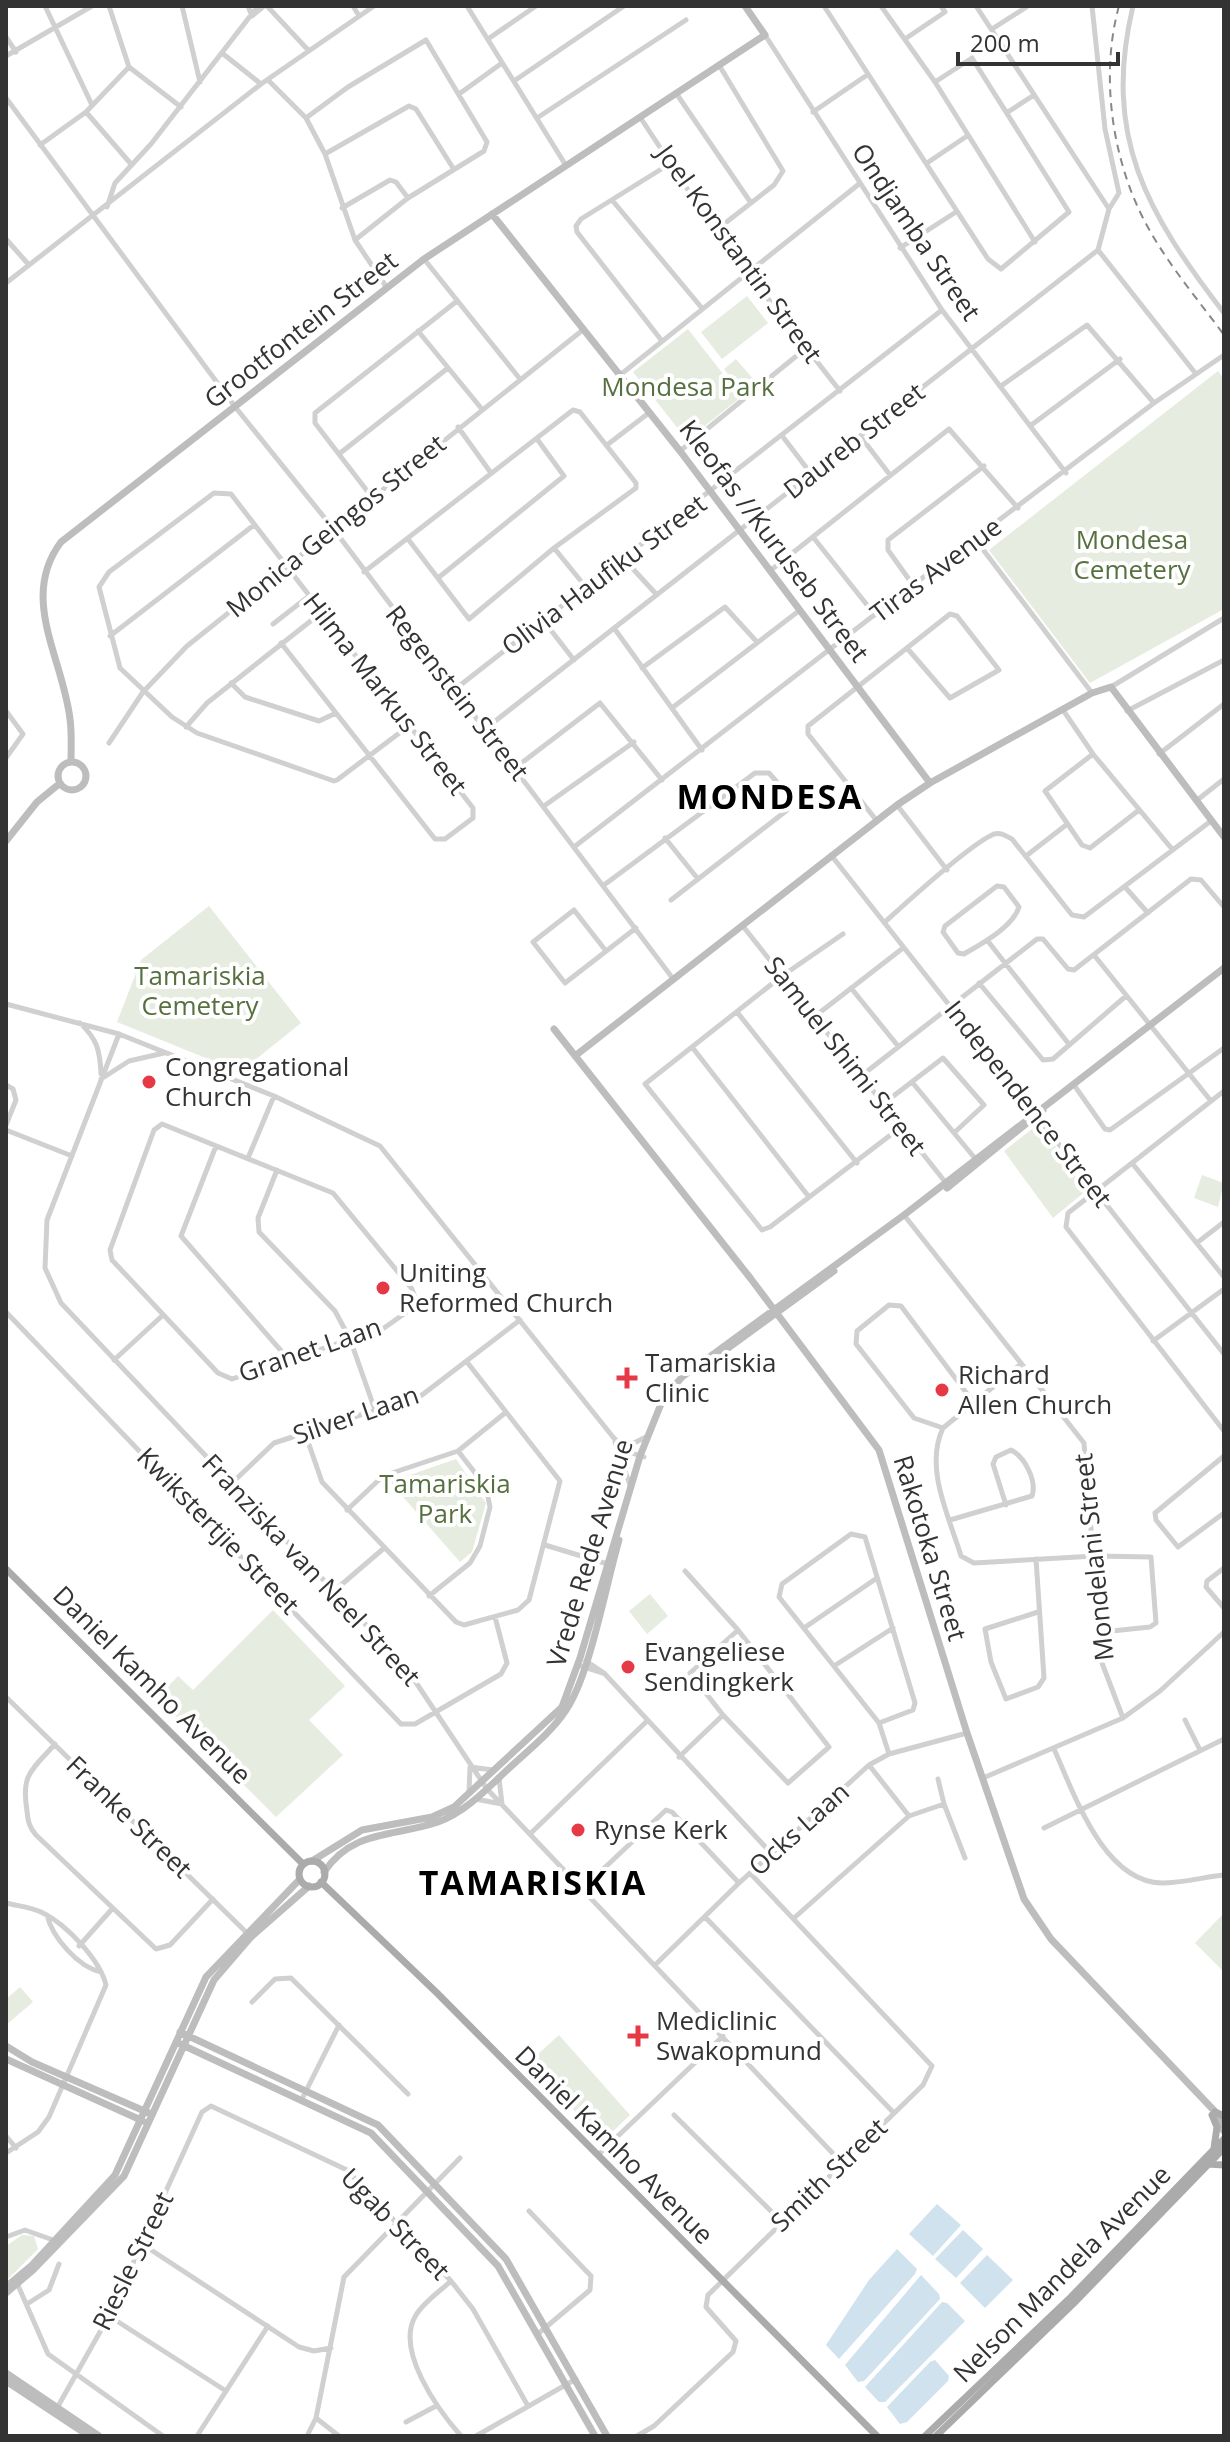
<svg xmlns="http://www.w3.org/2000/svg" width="1230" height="2442" viewBox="0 0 1230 2442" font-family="'Open Sans',sans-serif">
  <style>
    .green { fill: #e6ecdf }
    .water { fill: #cfe2ee }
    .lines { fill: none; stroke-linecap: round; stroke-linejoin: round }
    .street { stroke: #d0d0d0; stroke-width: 5 }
    .secondary { stroke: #bdbdbd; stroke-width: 7 }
    .primary { stroke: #ababab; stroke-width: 7 }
    .rail { stroke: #888; stroke-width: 2; stroke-dasharray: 8 6; stroke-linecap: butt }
    .poi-dot { fill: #e63946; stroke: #fff; stroke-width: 3 }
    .labels { text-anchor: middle; stroke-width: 8; stroke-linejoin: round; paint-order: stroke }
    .street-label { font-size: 26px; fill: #333; stroke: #fff }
    .park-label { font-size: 26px; fill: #56703f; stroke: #fff }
    .poi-label { font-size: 26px; fill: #333; stroke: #fff; text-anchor: start }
    .district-label { font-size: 34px; font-weight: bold; letter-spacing: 2px; fill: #000; stroke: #fff }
  </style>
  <rect width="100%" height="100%" fill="#fff"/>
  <path class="green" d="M747,296L768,323L722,359L701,332Z
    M688,329L741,397L687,440L633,372Z
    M736,359L754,380L741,391L724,369Z
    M1218,371L1224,379V609L1090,683L989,550Z
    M209,906L301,1023L240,1072L117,1022L141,960Z
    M1037,1125L1044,1130L1087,1190L1053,1218L1004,1151Z
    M1202,1175L1224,1183L1218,1207L1194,1198Z
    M456,1459L486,1503L472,1552L460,1562L390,1482Z
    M650,1594L668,1616L647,1634L629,1611Z
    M273,1610L345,1686L309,1720L343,1755L276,1817L157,1698L178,1676L193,1690Z
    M1224,1913V1972L1195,1943Z
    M20,1987L33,2002L6,2025V1999Z
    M559,2035L630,2115L609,2135L597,2134L528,2063Z
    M22,2235L34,2236L38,2249L6,2281V2246Z"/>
  <path class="water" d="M937,2204L961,2225L933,2256L909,2234Z
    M963,2230L983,2249L956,2278L935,2259Z
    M897,2249L917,2269L915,2274L839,2359L826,2345L869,2280Z
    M987,2255L1013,2280L985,2308L960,2283Z
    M921,2275L939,2294L940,2299L864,2381L858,2382L845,2365Z
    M942,2302L947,2303L965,2321L885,2402H879L865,2387Z
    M935,2360L949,2376L948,2381L907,2422L900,2424L887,2407L930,2362Z"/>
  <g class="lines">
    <path class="street" d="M45,6L92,105
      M109,6L129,67L181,107
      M182,6L200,82
      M248,6L252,16L264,6
      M267,6L309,51
      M353,6L359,16
      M467,6L565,164
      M824,6L988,259L1001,269L1069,212L972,58L935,82
      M881,6L935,82L1035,242
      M976,6L1109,209
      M1092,6L1105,129L1119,193L1109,209L1098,250
      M1133,6C1102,137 1147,213 1224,313
      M992,29L1028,6
      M765,35L942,310L1066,473
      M6,37L16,52
      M488,39L536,6
      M905,39L945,12L941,6
      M222,53L261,84
      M6,56L92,6
      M268,80L306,118L325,154L355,240L387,288
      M514,81L624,6
      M676,93L751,203
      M459,94L502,63
      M6,98L236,408L332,527L674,980
      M86,112L131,164
      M813,112L867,75
      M1008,112L1034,95
      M640,117L715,231L840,391
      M306,118L348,87L426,40L487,142L484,151L408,198L355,240
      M537,118L686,20
      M40,145L86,112L129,67
      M325,154L409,106L416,109L453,168
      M927,163L967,136
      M612,200L701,307
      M107,207L115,183L151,144L258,6
      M342,208L390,180L396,182L408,198
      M715,231L774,185L783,171L719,65
      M6,239L29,265
      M900,248L956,212
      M424,259L520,379
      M6,283L261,84L374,6
      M418,331L481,408
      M662,341L577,232L576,226L581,219L671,163
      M620,375L859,184
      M1001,386L1087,325L1154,403
      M1030,426L1120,359
      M458,427L491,473
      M783,437L812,475
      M861,437L890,475
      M607,445L650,412
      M680,451L805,349
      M339,454L448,368
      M371,496L315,423V413L457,301
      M813,537L875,615
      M975,539L1092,693
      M554,548L585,586
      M622,557L657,595
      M771,570L949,429L1018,508
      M364,572L573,410L580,412L636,483V488L554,548L469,619L408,539
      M438,578L564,476L537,439
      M913,585L888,550V540L984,466
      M543,620L574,660
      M273,624L309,596
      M614,628L702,750
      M110,636L254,525
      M281,643L435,839H445L473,818V808L231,494L214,493L109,572L99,587L120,668L172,717L197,733L334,781L337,780L410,725
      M642,668L725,607L757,642
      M231,683L245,697L319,721L336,713
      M1111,687L1224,618
      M454,690L942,310
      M672,708L800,610
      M1063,710L1093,754L1172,849
      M6,711L23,734L6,758
      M1127,711L1224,660
      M186,727L207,703L322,612
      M485,729L1098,250L1196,374
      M109,743L143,692L187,646L584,329
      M1093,754L1045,791L1082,845L1090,848L1139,810
      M1159,754L1224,704
      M515,768L600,703L662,780
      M1196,801L1224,779
      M897,805L947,870
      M544,806L634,742
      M877,821L808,734V726L950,614L957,616L999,670L950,698L907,648
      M665,838L698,879
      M574,847L913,585L1154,403L1224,355
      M831,855L1224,1354
      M1026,856L1066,825
      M604,885L755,773H769L789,796L791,804L786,811L671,900
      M997,886L1004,887L1019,907C1013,927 981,944 964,954L958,953L943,932L945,926Z
      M1125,887L1148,913
      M885,922C907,902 970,844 994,834C1001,832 1006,836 1012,839L1072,915L1084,917L1211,821
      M742,925L946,1183
      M843,934L782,976L645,1084L762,1230L770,1227L901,1127
      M987,940L1068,1043
      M606,951L574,910L533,942L565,983L636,928
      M1094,955L1211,1101
      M979,983L1043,1060L1053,1059L1126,996
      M851,988L898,1046
      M6,1004L119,1034L274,1096L380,1146L613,1437L626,1451L644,1457
      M737,1012L857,1163
      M814,1017L903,948
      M80,1023C97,1039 100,1050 101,1074
      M119,1034L47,1220L45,1268L61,1303L405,1666L487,1789L841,2162
      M692,1047L809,1197
      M861,1076L1037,939H1043L1068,969L1074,970L1191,879L1201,880L1224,907
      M101,1079L129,1061L164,1053
      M912,1082L978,1162
      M6,1085L13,1089L16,1100L6,1125
      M1074,1085L1105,1129L1110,1130L1224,1048
      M1224,1091L1068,1213L1066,1227L1224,1431
      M883,1104L943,1058L984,1105L955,1132
      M162,1124L333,1193L412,1289L416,1300L411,1309L384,1328L232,1379L218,1373L112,1260L110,1250L154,1130Z
      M6,1130L72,1156
      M216,1146L181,1236L290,1361
      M248,1158L274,1096
      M1132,1163L1224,1277
      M277,1170L258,1218L259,1232L335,1311L350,1339L375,1410
      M904,1215L1084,1443L1102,1663L1123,1718
      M1198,1242L1224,1222
      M6,1312L401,1724H415L501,1674L507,1663L495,1617
      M1153,1341L1224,1289
      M114,1360L163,1315
      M1021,1364L943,1428C924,1468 949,1516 961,1556L974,1563L1095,1556L1151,1557L1156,1623L1150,1627L1102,1632
      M943,1428L914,1418L856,1344L857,1331L889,1305L901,1306L974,1403
      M305,1433L322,1482L456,1622L464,1625L518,1610L529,1600L560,1481L467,1362
      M615,1442L630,1485
      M620,1442L634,1443L646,1437
      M1224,1456L1155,1513L1156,1520L1178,1547L1224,1513
      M232,1483L274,1443L422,1395L520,1320
      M347,1510L383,1476L458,1451L505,1413
      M950,1520L1032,1496C1037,1481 1025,1457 1011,1450L996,1457L993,1464L1006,1505
      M545,1545L611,1565
      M1036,1559L1044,1678L1038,1687L1006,1699L991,1662L985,1629L1038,1612
      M1224,1568L1207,1581L1206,1587L1224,1608
      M334,1591L383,1549
      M429,1596L470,1563L480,1546L490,1507L486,1487L458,1451
      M804,1628L877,1578
      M586,1661L604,1673L771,1853
      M578,1665L603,1673
      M834,1666L893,1628
      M6,1697L248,1934
      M723,1715L690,1673L737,1631
      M1185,1720L1200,1750
      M879,1723L913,1710L915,1703L865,1537L851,1534L782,1584L779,1597L879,1723L889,1754
      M55,1744C31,1771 21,1774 27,1811C28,1821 29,1827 36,1835L156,1949L170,1945L213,1899
      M1054,1749C1074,1793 1103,1882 1162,1883C1182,1883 1204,1877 1224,1875
      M679,1757L723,1715L788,1783L829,1747L738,1630L685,1571
      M869,1765L909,1816
      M983,1778L1123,1718L1160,1691L1224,1632
      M938,1779L944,1804
      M469,1792L470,1767L493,1770
      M475,1799L502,1804L499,1778
      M1044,1828L1224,1739
      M530,1834L647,1721
      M582,1889L666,1810L672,1812L739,1883
      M6,1903C18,1906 32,1907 43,1913C67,1925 100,1960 106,1985L49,2117L38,2132L6,2153
      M47,1915C52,1937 78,1967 101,1972
      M705,1917L893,2112
      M794,1918L909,1816L944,1804L965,1858
      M79,1946L112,1909
      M655,1965L739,1883L869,1765L889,1754L967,1733
      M252,2002L275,1979L291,1978L408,2094
      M302,2099L339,2025
      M674,2115L781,2221
      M6,2136L16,2148
      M598,2155L723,2036
      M529,2211L591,2276L590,2290L539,2333
      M6,2237L25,2230L53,2240
      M142,2244L299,2347L314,2351L331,2348
      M451,2281C440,2291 424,2302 416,2315C394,2350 439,2411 461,2436
      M17,2283L48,2354L163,2436
      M27,2304L49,2290L59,2264
      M109,2316L226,2391
      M57,2408L109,2316L202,2112L211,2106L347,2170L451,2281L473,2309L528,2406
      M316,2418L339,2436
      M406,2422L436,2406
      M197,2436L268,2326
      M307,2436L316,2418L344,2277L460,2158
      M476,2436L576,2379
      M637,2436L654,2426L733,2352L736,2341L706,2307L708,2295L923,2085L932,2066L750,1873"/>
    <path class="secondary" d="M492,214L680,451L930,783
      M58 776a14 14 0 1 1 28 0a14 14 0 1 1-28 0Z
      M71,762C71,748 72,733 70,719C63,658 19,598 61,542L424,259L765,35L745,6
      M6,841L37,802L59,784
      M554,1029L751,1279L879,1450L967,1733L1024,1899L1051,1939L1224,2121
      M575,1056L897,805L930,783L1092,693L1111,687L1224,837
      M947,1188L1043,1110
      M705,1365L834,1271
      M312,1861L362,1830L432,1817L454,1807L562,1707L580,1658L640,1456L663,1399L682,1377L904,1215L1224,968
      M324,1872C353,1829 394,1837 438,1822C464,1813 486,1790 506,1771C526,1752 551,1733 566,1710C590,1675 606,1584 619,1540
      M180,2032L378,2125L506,2259L607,2436
      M176,2042L371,2133L498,2266L595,2436
      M6,2046L32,2062L149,2113
      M6,2059L143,2121
      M1214,2118L1224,2131
      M6,2287L31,2266L115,2175L206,1977L300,1879
      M6,2293L33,2270L124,2176L214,1980L251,1937L309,1886
      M6,2373L99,2436
      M6,2381L89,2436"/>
    <path class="primary" d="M6,1569L303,1864
      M299 1874a13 13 0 1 1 26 0a13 13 0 1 1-26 0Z
      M321,1882L437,1993L877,2436
      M1215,2112L1224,2116
      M1212,2115L1217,2127L1214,2148
      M1207,2164L1224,2165
      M925,2436L1071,2297L1224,2139
      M936,2436L1074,2303L1224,2148"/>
    <path class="rail" d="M1119,6C1099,78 1113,167 1150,231C1171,268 1199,301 1224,335"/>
  </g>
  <g class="poi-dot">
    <circle cx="149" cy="1082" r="8"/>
    <circle cx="383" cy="1288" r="8"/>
    <path d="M623 1366h8v8h8v8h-8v8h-8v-8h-8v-8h8z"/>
    <circle cx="942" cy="1390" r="8"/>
    <circle cx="628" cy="1667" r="8"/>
    <circle cx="578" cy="1830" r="8"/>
    <path d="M634 2024h8v8h8v8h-8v8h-8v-8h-8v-8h8z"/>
  </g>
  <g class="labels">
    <g class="street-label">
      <text transform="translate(916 232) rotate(56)" y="9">Ondjamba Street</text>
      <text transform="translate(739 254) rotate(54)" y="9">Joel Konstantin Street</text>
      <text transform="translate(301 330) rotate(-38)" y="9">Grootfontein Street</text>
      <text transform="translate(854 441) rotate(-38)" y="9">Daureb Street</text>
      <text transform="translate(336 526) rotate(-39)" y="9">Monica Geingos Street</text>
      <text transform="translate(774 541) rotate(53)" y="9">Kleofas //Kuruseb Street</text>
      <text transform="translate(936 570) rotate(-37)" y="9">Tiras Avenue</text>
      <text transform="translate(604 575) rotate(-37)" y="9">Olivia Haufiku Street</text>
      <text transform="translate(457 693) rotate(52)" y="9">Regenstein Street</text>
      <text transform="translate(385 694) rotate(52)" y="9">Hilma Markus Street</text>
      <text transform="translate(845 1056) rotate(52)" y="9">Samuel Shimi Street</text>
      <text transform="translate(1028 1104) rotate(52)" y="9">Independence Street</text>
      <text transform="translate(310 1350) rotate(-19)" y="9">Granet Laan</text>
      <text transform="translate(356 1415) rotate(-19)" y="9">Silver Laan</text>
      <text transform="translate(218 1531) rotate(46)" y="9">Kwikstertjie Street</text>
      <text transform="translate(930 1548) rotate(73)" y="9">Rakotoka Street</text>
      <text transform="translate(590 1553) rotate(-73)" y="9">Vrede Rede Avenue</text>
      <text transform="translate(1094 1557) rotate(-96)" y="9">Mondelani Street</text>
      <text transform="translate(311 1570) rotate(47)" y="9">Franziska van Neel Street</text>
      <text transform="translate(152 1685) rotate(45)" y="9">Daniel Kamho Avenue</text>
      <text transform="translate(129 1817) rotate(44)" y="9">Franke Street</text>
      <text transform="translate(799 1829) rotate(-42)" y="9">Ocks Laan</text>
      <text transform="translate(614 2145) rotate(45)" y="9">Daniel Kamho Avenue</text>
      <text transform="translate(829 2175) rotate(-44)" y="9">Smith Street</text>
      <text transform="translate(395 2224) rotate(46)" y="9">Ugab Street</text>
      <text transform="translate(133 2261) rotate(-64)" y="9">Riesle Street</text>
      <text transform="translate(1062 2274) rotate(-45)" y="9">Nelson Mandela Avenue</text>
    </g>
    <g class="park-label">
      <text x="688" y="396">Mondesa Park</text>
      <text x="1132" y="549">Mondesa<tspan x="1132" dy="30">Cemetery</tspan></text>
      <text x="200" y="985">Tamariskia<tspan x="200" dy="30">Cemetery</tspan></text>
      <text x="445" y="1493">Tamariskia<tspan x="445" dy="30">Park</tspan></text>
    </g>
    <g class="poi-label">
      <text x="165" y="1076">Congregational<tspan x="165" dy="30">Church</tspan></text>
      <text x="399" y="1282">Uniting<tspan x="399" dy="30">Reformed Church</tspan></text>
      <text x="645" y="1372">Tamariskia<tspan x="645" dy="30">Clinic</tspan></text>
      <text x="958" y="1384">Richard<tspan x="958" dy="30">Allen Church</tspan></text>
      <text x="644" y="1661">Evangeliese<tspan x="644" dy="30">Sendingkerk</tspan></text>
      <text x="594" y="1839">Rynse Kerk</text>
      <text x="656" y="2030">Mediclinic<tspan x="656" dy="30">Swakopmund</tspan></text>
    </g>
    <g class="district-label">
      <text x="770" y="809">MONDESA</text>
      <text x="533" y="1895">TAMARISKIA</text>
    </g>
  </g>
  <rect width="1230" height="2442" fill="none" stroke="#333333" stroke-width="16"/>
  <path d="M958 52v12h160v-12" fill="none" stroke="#333333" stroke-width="4"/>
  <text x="970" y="52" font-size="24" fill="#333333" stroke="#ffffff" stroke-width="6" paint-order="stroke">200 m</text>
</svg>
